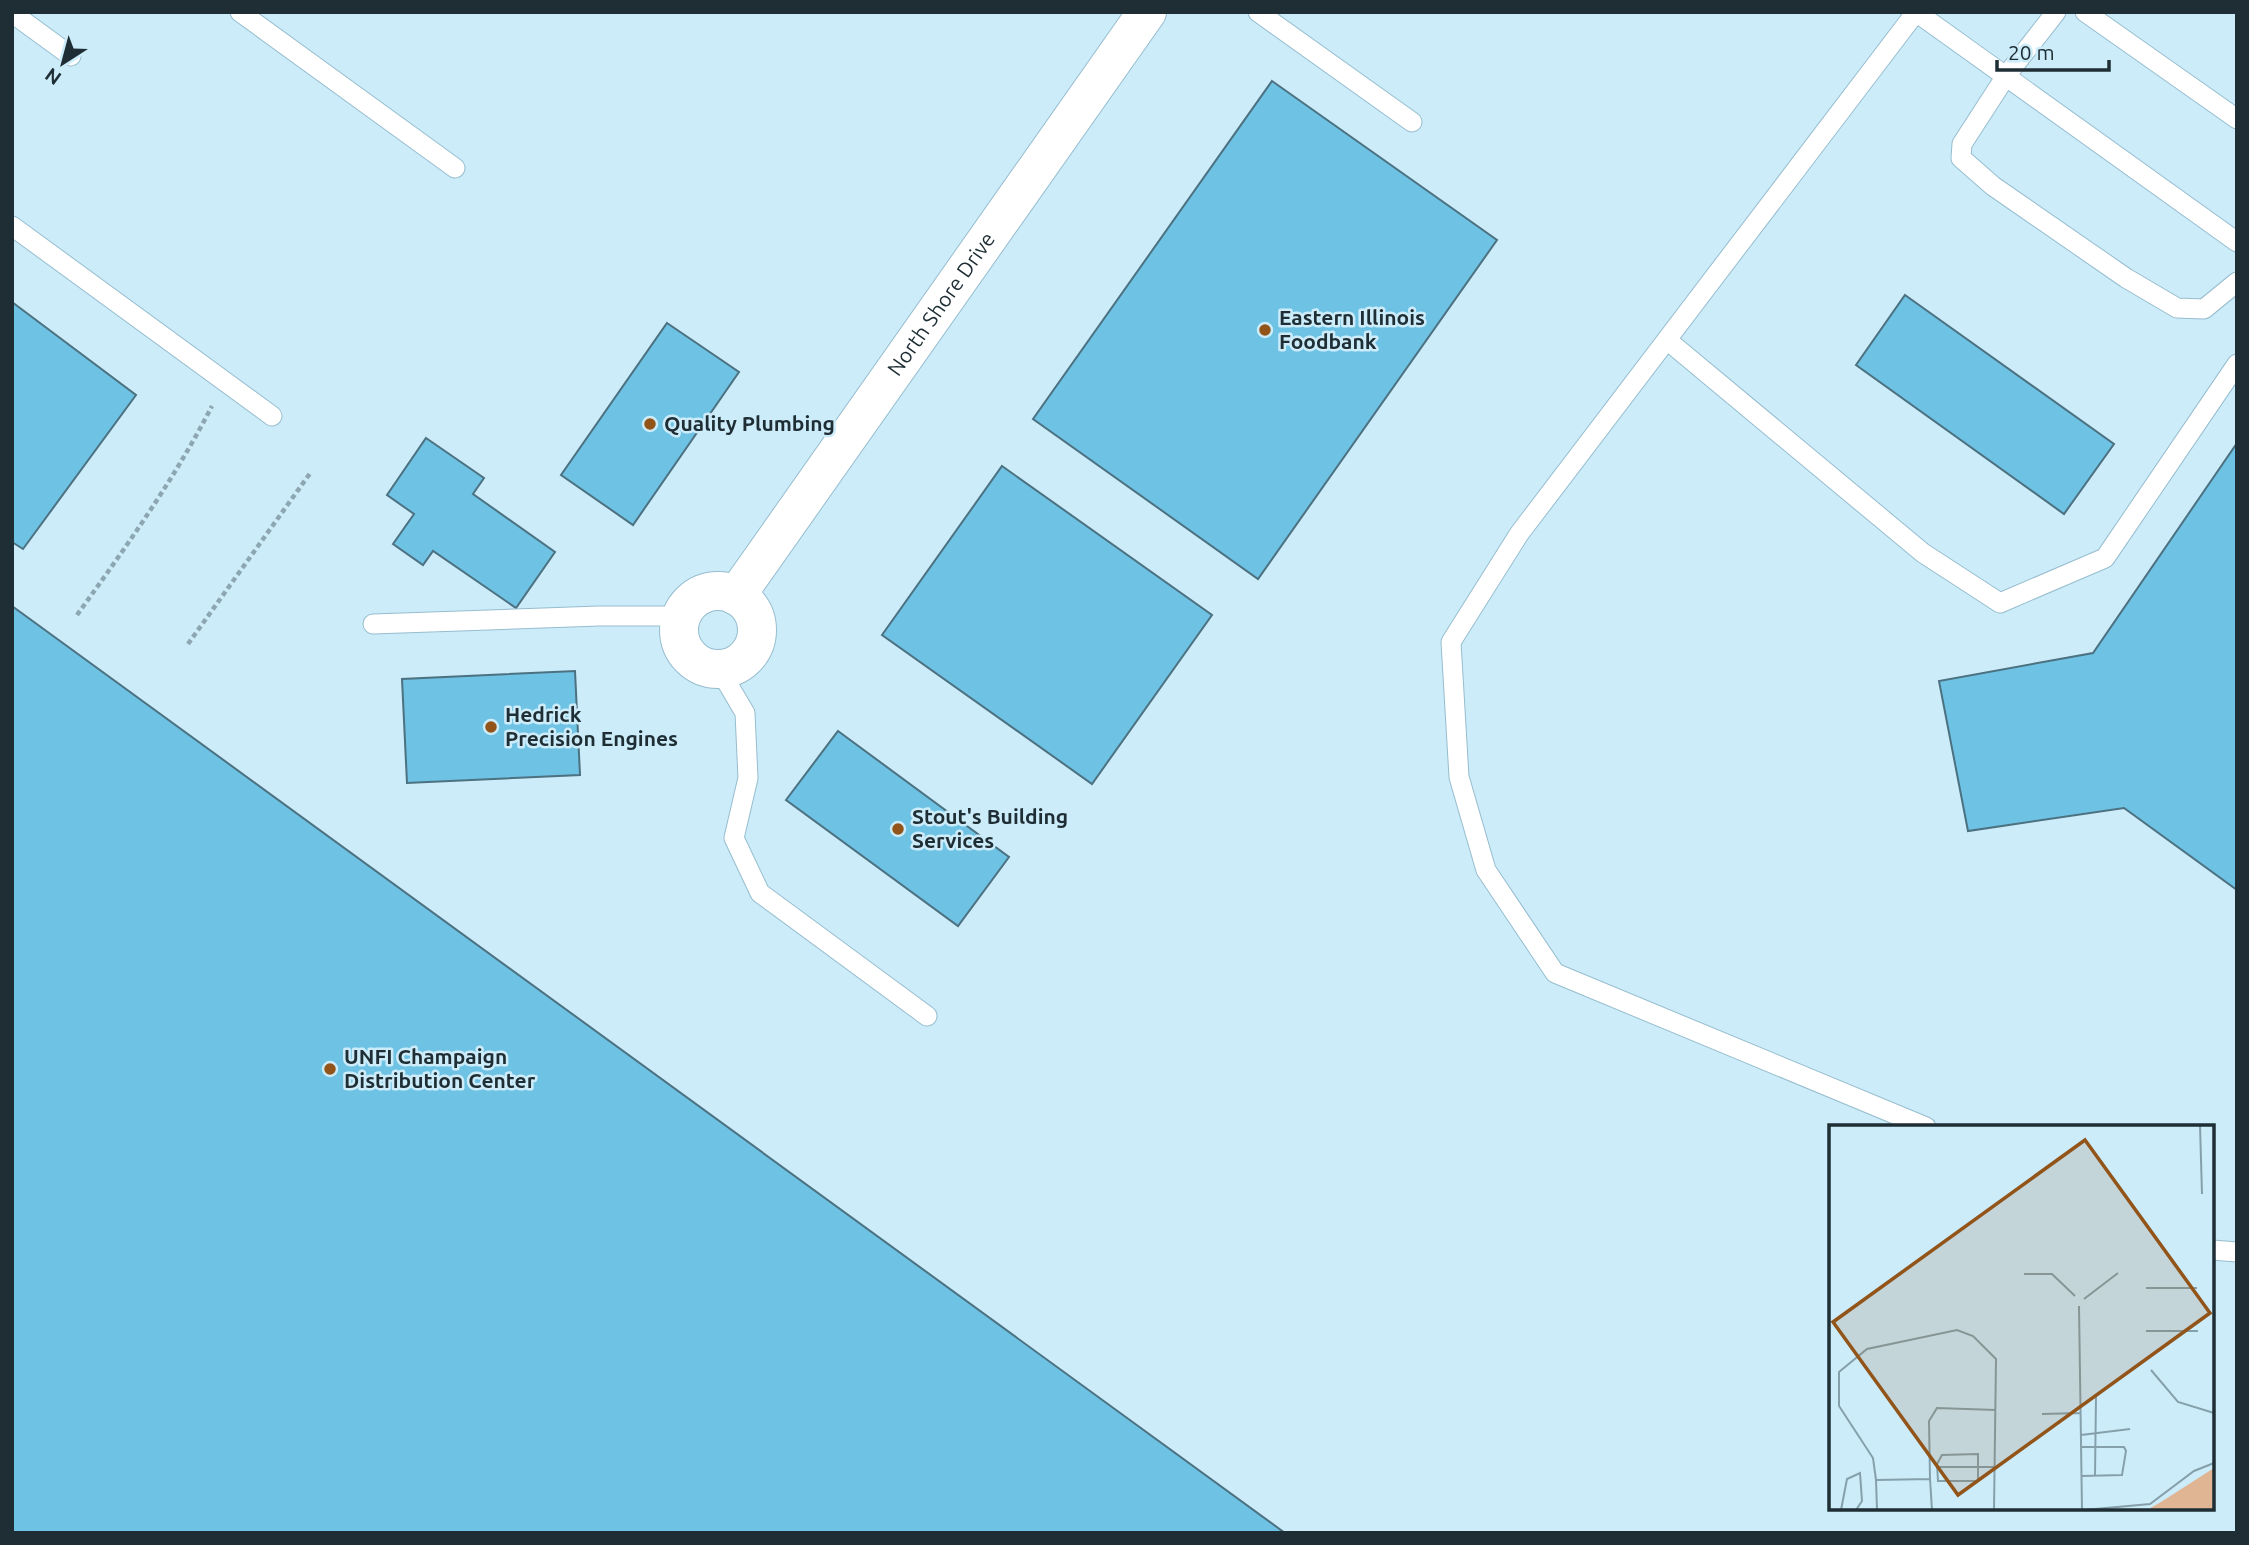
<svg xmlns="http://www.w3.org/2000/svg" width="2249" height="1545" viewBox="0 0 2249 1545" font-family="Ubuntu,sans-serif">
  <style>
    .building { fill: #6ec2e4; stroke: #4c7180; stroke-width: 2 }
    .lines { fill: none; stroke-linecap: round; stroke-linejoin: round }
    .lane-casing { stroke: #96bdce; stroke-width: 21 }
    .street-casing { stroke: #96bdce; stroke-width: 40 }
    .path { stroke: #8da7b2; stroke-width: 4.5; stroke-dasharray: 5 3.5; stroke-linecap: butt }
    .lane { stroke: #fff; stroke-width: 19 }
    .street { stroke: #fff; stroke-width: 38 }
    .poi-dot { fill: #925418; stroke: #ccecfa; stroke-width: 2.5 }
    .labels { text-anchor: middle; stroke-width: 5; stroke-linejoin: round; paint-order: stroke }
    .street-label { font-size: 21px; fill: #1e2e34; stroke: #ccecfa }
    .poi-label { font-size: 21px; font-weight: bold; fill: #1e2e34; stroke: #ccecfa; text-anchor: start }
    .inset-road { fill: none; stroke: #86a0ab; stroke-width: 2 }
    .view { fill: #925418; fill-opacity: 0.15; stroke: #925418; stroke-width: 3.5 }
    .inset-edge { fill: none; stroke: #1e2e34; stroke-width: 3.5 }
  </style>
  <rect width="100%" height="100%" fill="#ccecfa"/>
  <path class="building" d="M1272,81L1497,240L1258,579L1033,419Z
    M1905,295L2114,444L2064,514L1856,365Z
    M12,302L136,395L23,549L12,542Z
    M667,323L739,372L633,525L561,475Z
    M426,438L484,478L473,494L555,552L516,608L433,551L423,565L393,544L414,514L387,495Z
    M2237,443V890L2124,808L1968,831L1939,681L2093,653Z
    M1002,466L1212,615L1092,784L882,635Z
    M12,606L1285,1533H12Z
    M575,671L580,775L407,783L402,679Z
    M838,731L1009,857L958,926L786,800Z"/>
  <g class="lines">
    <defs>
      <path id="lane" d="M240,12L455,168
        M1258,12L1412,122
        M1916,12L1519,534L1451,642L1459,777L1486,870L1555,973L1926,1127
        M1916,12L2237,242
        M2056,12L2006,76L1962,144L1961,158L1993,186L2126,278L2177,308L2204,309L2237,282
        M2085,12L2237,119
        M12,13L71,56
        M12,226L272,416
        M1667,340L1923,553L2000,603L2105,558L2237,364
        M373,624L599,616H681
        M719,669L745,713L748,778L734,838L760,893L927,1016
        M2212,1250L2237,1252"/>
      <g id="street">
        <circle cx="718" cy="630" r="39"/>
        <path id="s1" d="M736,596L1147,12"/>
      </g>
    </defs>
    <use href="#lane" class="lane-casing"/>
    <use href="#street" class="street-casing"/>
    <path class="path" d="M77,615C126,547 174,480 212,406
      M188,644L311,472"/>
    <use href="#lane" class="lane"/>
    <use href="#street" class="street"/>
  </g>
  <g class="poi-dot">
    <circle cx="1265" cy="330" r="7"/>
    <circle cx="650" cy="424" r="7"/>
    <circle cx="491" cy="727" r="7"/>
    <circle cx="898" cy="829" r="7"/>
    <circle cx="330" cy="1069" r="7"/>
  </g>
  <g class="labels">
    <g class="street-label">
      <text dy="7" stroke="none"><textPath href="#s1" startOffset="357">North Shore Drive</textPath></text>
    </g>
    <g class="poi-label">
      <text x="1279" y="325">Eastern Illinois<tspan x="1279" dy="24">Foodbank</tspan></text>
      <text x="664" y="431">Quality Plumbing</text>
      <text x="505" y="722">Hedrick<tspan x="505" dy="24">Precision Engines</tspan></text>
      <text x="912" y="824">Stout's Building<tspan x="912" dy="24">Services</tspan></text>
      <text x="344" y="1064">UNFI Champaign<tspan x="344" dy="24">Distribution Center</tspan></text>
    </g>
  </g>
  <g transform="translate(1829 1125)">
    <rect width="385" height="385" fill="#ccecfa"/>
    <path d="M385,343V385H318L332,377Z" fill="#e0b594"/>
    <path class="inset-road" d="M371,0L373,69M195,149H223L246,171M317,163H368M255,174L289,148M250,181L253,385M317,206H369M322,245L349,277L385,288M213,289L252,288M252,310L301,304M252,322H295L297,326L293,350L253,351M149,329V356H109L108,339L113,330ZM107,342H166M266,351L267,271M101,354L100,296L108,283L167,285M47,355L44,333L10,281V247L38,224L128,205L144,211L167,234L165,385M12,385L18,354L31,348L33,376L27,385M48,385L47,355L101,354L103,385M255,385L321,379L365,346L385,338"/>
    <path class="view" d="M256,15L381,188L129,370L4,197Z"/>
    <rect width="385" height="385" class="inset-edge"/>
  </g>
  <rect width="2249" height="1545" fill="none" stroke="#1e2e34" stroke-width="28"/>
  <g transform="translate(63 63) rotate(216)" stroke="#ccecfa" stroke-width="5" paint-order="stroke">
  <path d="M0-5L12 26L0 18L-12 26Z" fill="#1e2e34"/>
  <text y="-10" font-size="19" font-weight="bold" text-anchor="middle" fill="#1e2e34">N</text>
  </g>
  <path d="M1997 60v10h112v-10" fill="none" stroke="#1e2e34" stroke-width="3.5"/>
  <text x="2008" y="60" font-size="21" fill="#1e2e34" stroke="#ccecfa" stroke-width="5" paint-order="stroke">20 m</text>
</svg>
